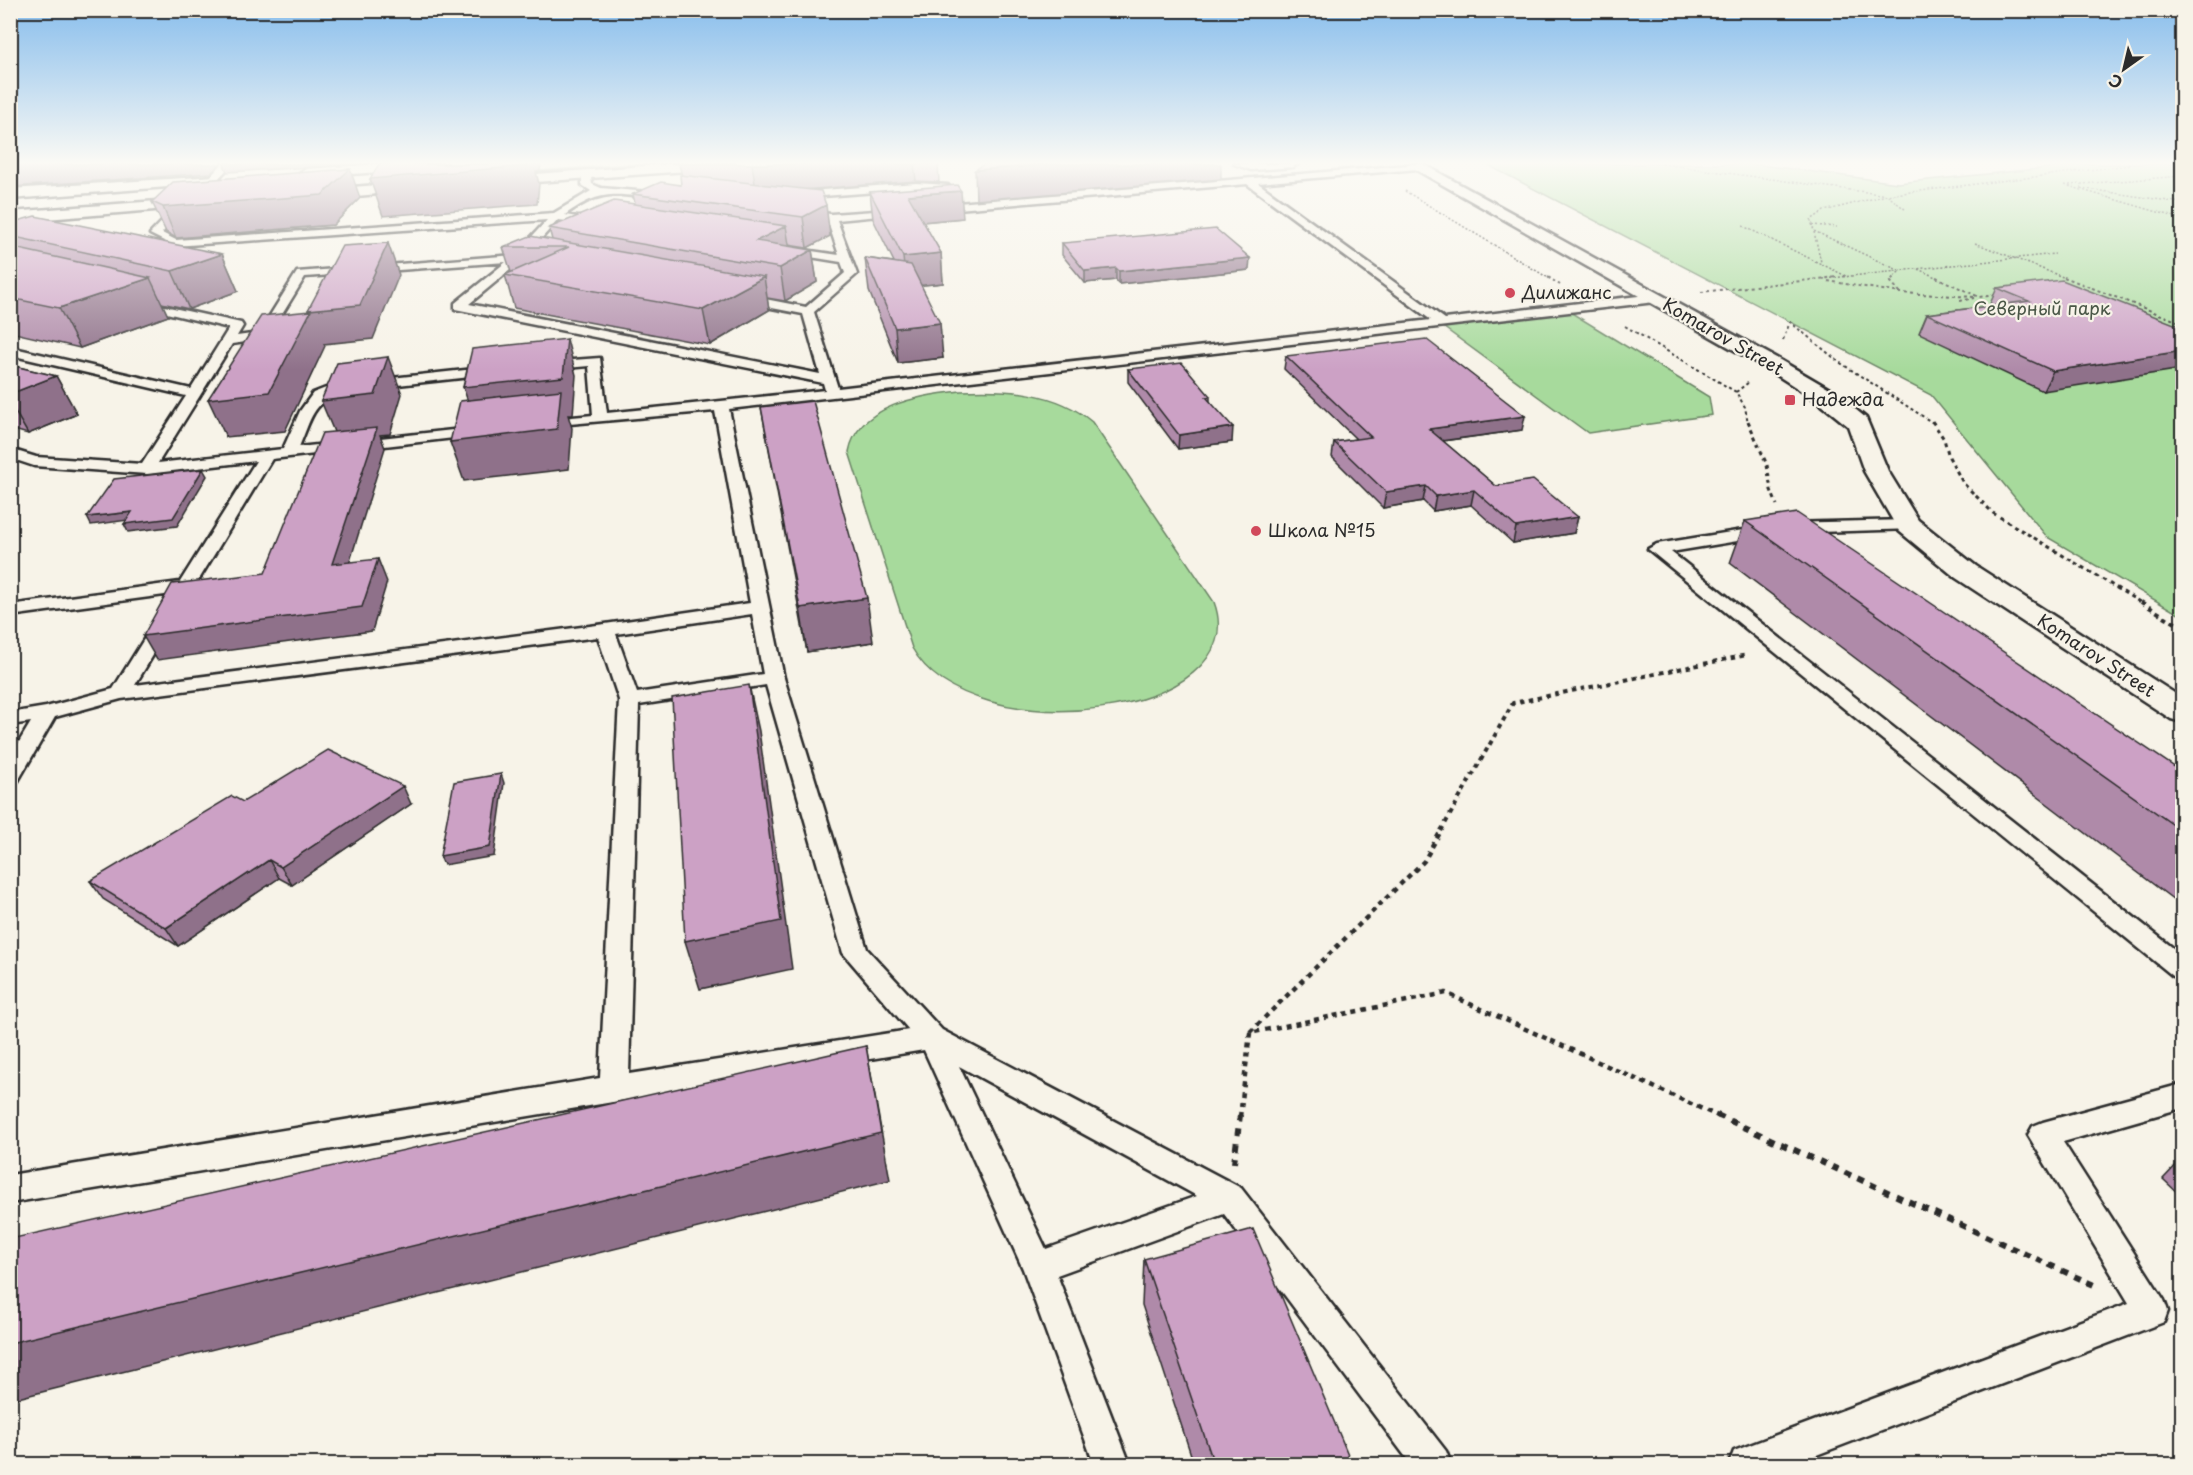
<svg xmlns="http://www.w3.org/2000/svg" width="2193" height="1475" viewBox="0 0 2193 1475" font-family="'Playpen Sans',sans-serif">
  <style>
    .green { fill: #a7da9c; stroke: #698264; stroke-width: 1.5 }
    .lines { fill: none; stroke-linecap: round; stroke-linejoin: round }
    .service-casing { stroke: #2b2b2b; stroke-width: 5 }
    .minor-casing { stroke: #2b2b2b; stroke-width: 5 }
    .tertiary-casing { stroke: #2b2b2b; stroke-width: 5 }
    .secondary-casing { stroke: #2b2b2b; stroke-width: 5 }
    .path-far5 { stroke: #2b2b2b; stroke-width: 1.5; stroke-dasharray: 2 2; stroke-linecap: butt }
    .path-far4 { stroke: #2b2b2b; stroke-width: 2; stroke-dasharray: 3 3; stroke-linecap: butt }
    .path-far3 { stroke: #2b2b2b; stroke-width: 3; stroke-dasharray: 4 4; stroke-linecap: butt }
    .path-far2 { stroke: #2b2b2b; stroke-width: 4; stroke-dasharray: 4.5 4.5; stroke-linecap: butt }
    .path-far1 { stroke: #2b2b2b; stroke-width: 4.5; stroke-dasharray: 5 5; stroke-linecap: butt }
    .path { stroke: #2b2b2b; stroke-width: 6; stroke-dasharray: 7 7; stroke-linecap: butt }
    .service { fill: #f7f3e8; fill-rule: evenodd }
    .minor { fill: #f7f3e8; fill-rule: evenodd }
    .tertiary { fill: #f7f3e8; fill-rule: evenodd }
    .secondary { fill: #f7f3e8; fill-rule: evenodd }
    .wall { fill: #af8aa9; stroke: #2b2b2b; stroke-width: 1.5 }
    .shaded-wall { fill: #8f718a; stroke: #2b2b2b; stroke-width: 1.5 }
    .building { fill: #cca1c5; stroke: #2b2b2b; stroke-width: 1.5 }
    .poi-dot { fill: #d1495b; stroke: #f7f3e8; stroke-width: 2 }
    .labels { text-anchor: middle; stroke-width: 4.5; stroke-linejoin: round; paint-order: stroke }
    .far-poi-label { font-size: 18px; fill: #2b2b2b; stroke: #f7f3e8; text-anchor: start }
    .far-park-label { font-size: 18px; fill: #4a5747; stroke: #f7f3e8 }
    .far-street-label { font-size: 18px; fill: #2b2b2b; stroke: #f7f3e8 }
  </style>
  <rect width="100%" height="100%" fill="#f7f3e8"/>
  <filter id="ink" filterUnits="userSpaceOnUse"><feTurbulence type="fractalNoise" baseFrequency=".0167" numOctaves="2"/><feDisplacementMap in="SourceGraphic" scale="12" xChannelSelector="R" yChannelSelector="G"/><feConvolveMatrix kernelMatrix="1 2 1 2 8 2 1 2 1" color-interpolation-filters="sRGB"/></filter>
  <g filter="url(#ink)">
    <path class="green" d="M628,164H672L328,191L267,192Z
      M1486,164H1753L1898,183L2087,164H2182V616L2047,537L1931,395Z
      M1570,312L1709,397L1712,415L1588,433L1443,327Z
      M961,391C1006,389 1056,391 1092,422L1214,602C1257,718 970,753 912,648L849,452C857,405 922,395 961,391Z"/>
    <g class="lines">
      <defs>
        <path id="service" d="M222,164H232L215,182H209V178Z
          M1234,164H1298L1293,167L1251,170Z
          M1419,164L1422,166L1417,169L1258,183L1445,319L1655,294L1661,298L1655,302L729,409L784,678L867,949L942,1030L1241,1188L1446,1451L1451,1464H1411L1224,1214L1057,1275L1130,1464H1094L1023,1269L924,1050L10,1203V1175L600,1078L619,700L598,637L121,699L55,717L18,781L10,783V757L31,722L10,725V713L46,707L113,689L172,594L10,616V605L180,582L256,461L147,474L34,466L10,458V449L36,457L142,464L186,396L10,355V347L191,389L229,328L133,305V299L241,323L243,326L237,336L259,333L297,272L515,255L547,220L174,246L150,234L178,205L187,207L162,233L176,240L554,213L591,191L582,185V174L590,172L592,184L601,188L661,193L666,196L661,199C617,195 603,187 565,215L603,221V225L558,220L522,260L469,304L820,374L803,314L740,302L734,298L740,294L806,307L845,273L841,262L780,252V248L784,247L839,255L827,219L796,214V210L831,214L904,209L905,211L900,214L837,220L857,274L814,312L838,388L1431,320L1247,184L934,211L929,208L934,205ZM506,262L455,303V309L823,383L825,390L607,413L600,358L545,362L538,366L545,370L589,366L593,415L541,420L536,421L534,424L536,427L715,411L750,603L605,624L135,685L272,459L480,435L487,431L480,427L299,447C312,417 311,404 343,391L498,374V368L493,367L336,384L313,393L300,411L283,449L158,463L232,344L267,339L305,277ZM752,614L763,674L637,693L616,634ZM766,685L843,953L909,1030L629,1074L639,705ZM959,1066L1197,1196L1046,1249Z
          M916,183L948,185L960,200L951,202L942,190L916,189L796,198L791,195L796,192Z
          M1908,520L1914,521L1916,525L1914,529L1786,533L1671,552L2182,955V979L2173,976L1648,549L1657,544L1786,523Z
          M2182,1084V1108L2063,1142L2164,1300L2168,1311L2164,1322L1793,1464H1729L1734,1451L1747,1446L2129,1303L2028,1135L2033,1126L2043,1122Z"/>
        <path id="minor" d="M379,164H447L440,168L306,177L299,173L306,169Z
          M215,176L222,180L220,183L10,199V189Z"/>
        <path id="tertiary" d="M1406,164H1423L1780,360L1833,391L1866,418L1888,471L1918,520L1976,566L2182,698V722L2171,719L1956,578L1899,531L1864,471L1848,426L1817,401L1766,368Z"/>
        <path id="secondary" d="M672,164H735L728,168L494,185L487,181L494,177Z
          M419,182L424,184L427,187L424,190L311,200L303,195L311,190Z
          M197,198L203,200L205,203L203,206L10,222V212Z"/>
      </defs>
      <use href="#service" class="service-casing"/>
      <use href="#minor" class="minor-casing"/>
      <use href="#tertiary" class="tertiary-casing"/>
      <use href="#secondary" class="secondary-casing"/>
      <path class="path-far5" d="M1662,164L1887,195L1906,210
        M2065,185L2182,219
        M2069,185L2182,176
        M2081,188L2182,203
        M1405,191L1550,279
        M1812,225L1837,227
        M1743,226L1848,277
        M1814,232L1821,262
        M1975,243L2068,279
        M1918,269L1940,279
        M1823,279L2055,254
        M1892,279L1900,271L1814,231L1811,220L1824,211L1887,195L2130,165L2126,164"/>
      <path class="path-far4" d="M1548,277L1560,285
        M1894,277L1890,281L1901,293
        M1936,277L1979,297L1997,295
        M2064,277L2182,323
        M1828,281L1901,293L1975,297
        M1701,292L1837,277
        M1960,301L1974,298
        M1625,326L1736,392L1745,407L1748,423
        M1783,340L1790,322L1839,362L1933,423
        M1736,392L1749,382"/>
      <path class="path-far3" d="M1748,421L1767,465L1771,490L1777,505
        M1932,421L1944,439L1949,457L1963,483L1993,513L2143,604"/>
      <path class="path-far2" d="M2141,602L2182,627
        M1441,831L1513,703L1747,655"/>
      <path class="path-far1" d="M1250,1032L1424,861L1442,829
        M1240,1117L1250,1033L1446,993L1720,1117"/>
      <path class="path" d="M1717,1115L2094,1285
        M1234,1163L1240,1115"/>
      <use href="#service" class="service"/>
      <use href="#minor" class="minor"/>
      <use href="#tertiary" class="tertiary"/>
      <use href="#secondary" class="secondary"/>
    </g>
    <path class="wall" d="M679,164H938L939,182L916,181L805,189L830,236L807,248L789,245L790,246L812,250L817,282L785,301L767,298L769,310L710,345L514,308L505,275L511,272L503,247L552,240L549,228L635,204L633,194L681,185L682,176Z
      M870,192L963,218L923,222L941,253L943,283L921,285L943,358L898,363L869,291L865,258L894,262L873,219Z
      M360,198L333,225L176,238L166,232L152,202Z
      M10,223L222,254L238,291L189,309L162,303L168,316L80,348L10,332Z
      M1062,243L1249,270L1119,284L1116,280L1085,283L1062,255Z
      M1997,288L2182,327L2043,391L1919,333L1927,314L1989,306Z
      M1286,356L1522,430L1443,441L1496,486L1578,517L1574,533L1513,543L1471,505L1433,511L1423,501L1383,508L1332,457L1334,442L1356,439L1284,369Z
      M10,365L56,376L77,414L28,434L10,429Z
      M1128,369L1210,396V401L1232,442L1178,449L1128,382Z
      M761,407L873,642L807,652Z
      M1745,521L2182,772V906L1730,563Z
      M243,802L411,804L292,885L279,878L178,946L103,899L90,881Z
      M2182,1159V1197L2163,1179Z
      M1144,1259L1352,1464H1194L1142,1305Z"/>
    <path class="shaded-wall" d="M10,164H220L211,173L10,187Z
      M224,164H363L227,172Z
      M394,164H541L540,171L536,172L539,184L537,204L383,216L370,179Z
      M752,164H914L916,181L763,193L757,196Z
      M1058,164H1221V179L976,200L975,170Z
      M350,169L360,198L333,225L176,238L163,207Z
      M961,191L963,218L910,223L908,195Z
      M826,205L830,236L807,248L803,217Z
      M786,226L791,257L756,241Z
      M388,243L399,275L373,339L324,344L325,346L285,431L226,437L208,399L310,314L308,310Z
      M812,250L817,282L785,301L780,268Z
      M10,252H13L33,289L10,291Z
      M941,253L943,283L906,287L903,257Z
      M222,254L238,291L189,309L172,271Z
      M1250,258L1249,270L1119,284V271Z
      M1116,268V280L1085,283V271Z
      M764,277L769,310L710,345L703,310Z
      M150,278L168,316L80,348L59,308Z
      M940,323L943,358L898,363L895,328Z
      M567,339L576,375L573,415H568L572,428L569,469L464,481L450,442L476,425L463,387Z
      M2182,351V369L2043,391L2053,371Z
      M388,357L402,394L390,434L380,435L385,448L342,587L332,564L337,439L321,401Z
      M56,376L77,414L28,434L10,403V394Z
      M1525,416L1522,430L1426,443L1429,429Z
      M1233,427L1232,442L1178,449L1179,435Z
      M203,469L207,476L177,526L128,532L124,524Z
      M1426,486L1423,501L1383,508L1386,492Z
      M1474,490L1471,505L1433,511L1436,496Z
      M132,512L136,519L91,525L87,517Z
      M1578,517L1574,533L1513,543L1516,527Z
      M378,559L387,582L372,631L157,660L143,636Z
      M867,598L873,642L807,652L800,608Z
      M749,685L759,731L792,969L700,989L685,941Z
      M501,774L504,783L494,856L444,865L440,856Z
      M403,786L411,804L292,885L281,867Z
      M269,860L279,878L178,946L166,928Z
      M866,1046L890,1180L10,1400V1343Z"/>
    <path class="building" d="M379,164H527V166L370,179Z
      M984,164H1058L975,170Z
      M350,169L322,195L163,207L152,202L173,182Z
      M680,175L821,191L826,205L803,217L633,194L661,182L681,185Z
      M957,185L961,191L908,195L941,253L903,257L870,192Z
      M614,201L786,226L756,241L812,250L780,268L549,228Z
      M35,216L222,254L172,271L10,236V223Z
      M1216,229L1250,258L1119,271L1116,268L1085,271L1062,243Z
      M530,236L764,277L703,310L505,275L569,247H503Z
      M388,243L360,305L308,310L342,246Z
      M10,247L150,278L59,308L10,298V262L15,261L13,252H10Z
      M865,258L911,265L940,323L895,328Z
      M2062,280L2182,327V351L2053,371L1927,314L2029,301L1997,288Z
      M311,311L269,392L208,399L261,316Z
      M567,339L563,377L463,387L472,349Z
      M1426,339L1525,416L1429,429L1496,486L1533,480L1578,517L1516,527L1474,490L1436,496L1426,486L1386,492L1334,442L1371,437L1286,356Z
      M388,357L375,395L321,401L337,363Z
      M1182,363L1210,396L1206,397L1233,427L1179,435L1128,369Z
      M10,365L56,376L10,394Z
      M561,390L557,429L450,442L460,401Z
      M813,401L867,598L800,608L761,407Z
      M377,428L332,564L378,559L362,607L143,636L172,584L265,573L322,433Z
      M203,469L173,518L124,524L132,512L87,517L114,479Z
      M1797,513L2182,772V831L1745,521Z
      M749,685L781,921L685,941L672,698Z
      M328,750L403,786L281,867L269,860L166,928L90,881L232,796L243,802Z
      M501,774L490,847L440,856L454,782Z
      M866,1046L881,1133L10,1343V1239Z
      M1253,1229L1352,1464H1214L1144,1259Z
      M2182,1455V1464H2157Z"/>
  </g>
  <linearGradient id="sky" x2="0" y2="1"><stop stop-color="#87bdec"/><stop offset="0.44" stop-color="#fbfaf5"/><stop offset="1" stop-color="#fbfaf5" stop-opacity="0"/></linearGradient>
  <rect width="2193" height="370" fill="url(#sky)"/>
  <g class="poi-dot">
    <circle cx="1510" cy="293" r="6"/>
    <rect x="1784" y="394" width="12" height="12" rx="3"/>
    <circle cx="1256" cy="531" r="6"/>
  </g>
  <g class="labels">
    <g class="far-poi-label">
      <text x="1522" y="299">Дилижанс</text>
      <text x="1802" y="406">Надежда</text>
      <text x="1268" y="537">Школа №15</text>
    </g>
    <g class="far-park-label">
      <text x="2042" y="315">Северный парк</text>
    </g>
    <g class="far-street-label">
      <text transform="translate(1723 337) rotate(30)" y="6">Komarov Street</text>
      <text transform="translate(2096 656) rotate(33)" y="6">Komarov Street</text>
    </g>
  </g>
  <rect width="2193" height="1475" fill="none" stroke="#f7f3e8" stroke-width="36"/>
  <rect x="18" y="18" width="2157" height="1439" fill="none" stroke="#2b2b2b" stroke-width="2" filter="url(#ink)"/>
  <g transform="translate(2124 69) rotate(214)" stroke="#f7f3e8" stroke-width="4.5" paint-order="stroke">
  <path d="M0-4.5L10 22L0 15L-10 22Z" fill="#2b2b2b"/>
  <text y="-9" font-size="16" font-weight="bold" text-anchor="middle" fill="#2b2b2b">С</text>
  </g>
</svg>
